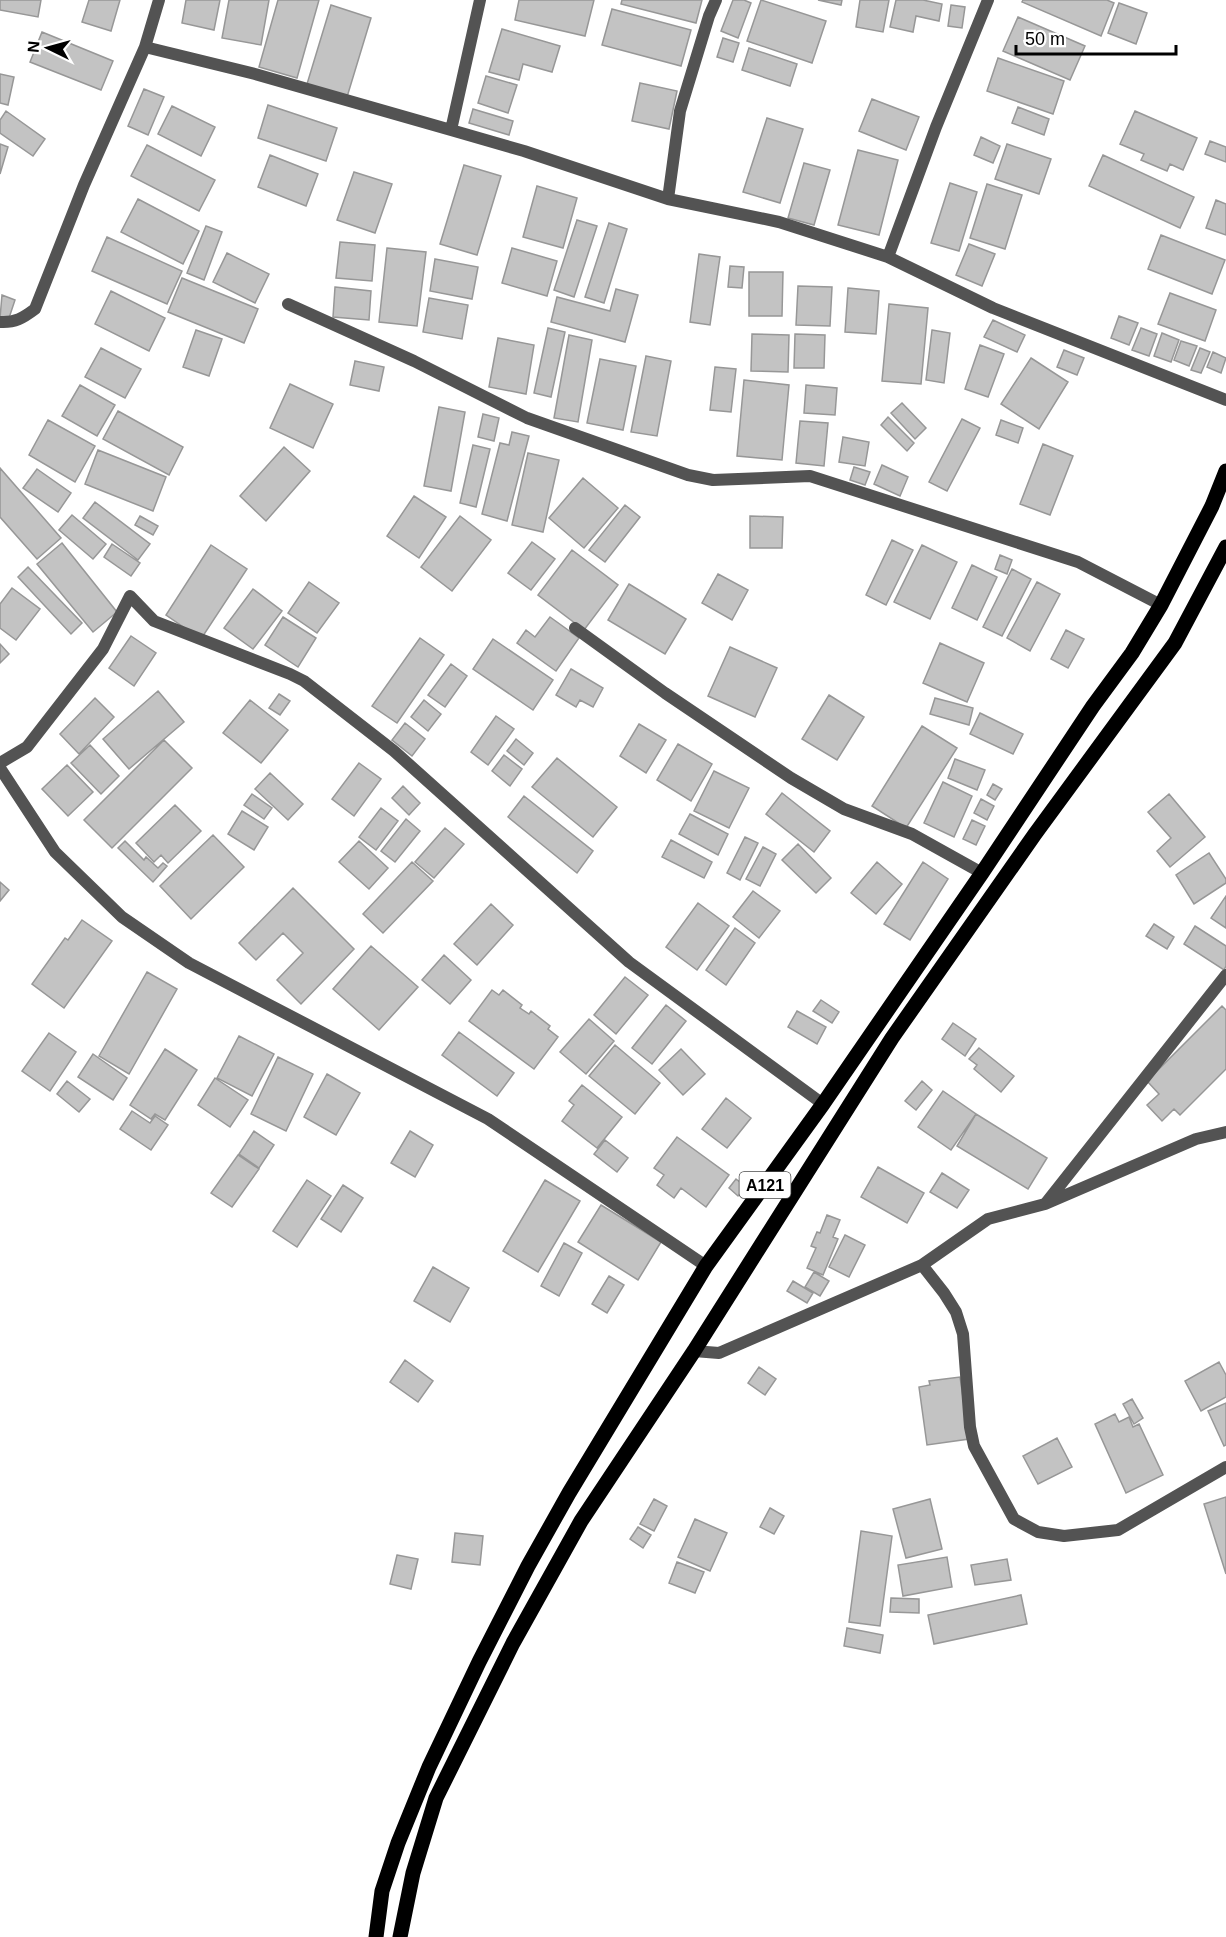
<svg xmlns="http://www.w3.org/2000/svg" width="1226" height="1937" viewBox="0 0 1226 1937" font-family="Helvetica,sans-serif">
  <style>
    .building { fill: #c3c3c3; stroke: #979797; stroke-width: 1.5 }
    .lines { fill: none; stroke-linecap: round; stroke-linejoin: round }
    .street { stroke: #535353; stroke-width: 12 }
    .primary { stroke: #000; stroke-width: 15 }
    .labels { text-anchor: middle; stroke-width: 5; stroke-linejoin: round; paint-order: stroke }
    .shield { fill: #fff; stroke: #4c4c4c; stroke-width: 1.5 }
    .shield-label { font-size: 16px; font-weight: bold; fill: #000 }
  </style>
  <rect width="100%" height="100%" fill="#fff"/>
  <path class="building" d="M0,0H41L38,17L0,10Z
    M89,0H120L111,31L82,22Z
    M186,0H220L214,30L182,23Z
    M229,0H269L261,45L222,38Z
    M278,0H319L297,78L259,67Z
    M519,0H594L585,36L515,20Z
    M622,0H702L696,23L621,4Z
    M733,0H744L751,3L738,38L721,31Z
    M761,0L826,21L812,63L747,41Z
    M818,0H842L841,5Z
    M860,0H889L883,32L856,27Z
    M896,0H923L942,4L939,21L916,16L913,32L890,27Z
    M1023,0H1107L1114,3L1101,36L1022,2Z
    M1119,3L1147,13L1136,44L1108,33Z
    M331,5L371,18L347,97L307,84Z
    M951,5L965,7L962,28L948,26Z
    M612,9L691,30L681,66L602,45Z
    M1018,17L1085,46L1070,80L1003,51Z
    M502,29L560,46L552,72L523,64L519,80L489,72Z
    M42,32L113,61L101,90L30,62Z
    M723,38L739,43L733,62L717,57Z
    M749,48L797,64L790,86L742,70Z
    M998,58L1064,81L1053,114L987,91Z
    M0,74L14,77L8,105L0,103Z
    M486,76L517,85L508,113L478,103Z
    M640,83L677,91L669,129L632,121Z
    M144,89L164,97L148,135L128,126Z
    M872,99L919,117L906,150L859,131Z
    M268,105L337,128L326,161L258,138Z
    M172,106L215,127L201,156L158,134Z
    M1018,107L1049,119L1044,135L1012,123Z
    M473,109L513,121L509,135L469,123Z
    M6,111L45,139L33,156L0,133V120Z
    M1135,111L1197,138L1183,170L1170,164L1167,171L1141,160L1144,154L1120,144Z
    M767,118L803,129L780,203L743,192Z
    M981,137L1000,146L993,163L974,155Z
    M1210,141L1226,147V162L1205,154Z
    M0,144L8,147L0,174Z
    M1007,144L1051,159L1039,194L995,179Z
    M147,145L215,180L199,211L131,176Z
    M858,150L898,160L879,235L838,225Z
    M270,155L318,174L306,206L258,187Z
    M1103,155L1194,197L1180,228L1089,186Z
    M804,163L830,170L814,225L788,218Z
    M464,165L501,176L477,255L440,244Z
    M354,172L392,184L375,233L337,220Z
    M950,183L977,192L959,251L931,243Z
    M987,184L1022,195L1005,249L970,238Z
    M537,186L577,198L563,248L523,237Z
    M138,199L199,231L183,264L121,232Z
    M1216,200L1226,204V235L1206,228Z
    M577,220L597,226L574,297L554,290Z
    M609,223L627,229L604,303L585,297Z
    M206,226L222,232L204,280L187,273Z
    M1161,235L1225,260L1212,294L1148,269Z
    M107,237L182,271L167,304L92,271Z
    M340,242L375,245L372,281L336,278Z
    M969,244L995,254L982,286L956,275Z
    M387,248L426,252L417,326L379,322Z
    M512,248L557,261L547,296L502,283Z
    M227,253L269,274L255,303L213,282Z
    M699,254L720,257L710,325L690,322Z
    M435,259L478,267L472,299L430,291Z
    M730,266L744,267L742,288L728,287Z
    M749,272H783L782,316H749Z
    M182,278L258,309L244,343L168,312Z
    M798,286L832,287L830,326L796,325Z
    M335,287L371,291L369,320L333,317Z
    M848,288L879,291L876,334L845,332Z
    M616,289L638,295L625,342L551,322L557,297L610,311Z
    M111,291L165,318L149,351L95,324Z
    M1170,293L1216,310L1205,341L1158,324Z
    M2,295L15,300L8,321L0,318Z
    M429,298L468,305L462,339L423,332Z
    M889,304L928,308L921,384L882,381Z
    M1119,316L1138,323L1129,345L1111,338Z
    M993,320L1025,335L1017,352L984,337Z
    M548,328L565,332L551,397L534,393Z
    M1141,328L1157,334L1149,356L1132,350Z
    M196,330L222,339L209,376L183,367Z
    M932,330L950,333L944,383L926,380Z
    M1162,333L1179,340L1171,362L1154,356Z
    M752,334L789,335L788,372L751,371Z
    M795,334L825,335L824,368H794Z
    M569,335L592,340L578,422L554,418Z
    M498,338L534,345L526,394L489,387Z
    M1181,341L1197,346L1189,366L1174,360Z
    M980,345L1004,354L988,397L965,389Z
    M101,348L141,369L125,398L85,377Z
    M1200,348L1210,352L1201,373L1191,370Z
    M1064,350L1084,358L1077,375L1057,367Z
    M1213,352L1226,358L1221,373L1207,367Z
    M646,356L671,361L657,436L631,432Z
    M1031,358L1068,382L1039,429L1001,404Z
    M600,359L636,366L623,430L587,423Z
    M355,361L384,367L379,391L350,385Z
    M715,367L736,369L731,412L710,410Z
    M744,380L789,385L782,460L737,456Z
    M290,384L333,404L313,448L270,428Z
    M80,385L115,405L97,436L62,416Z
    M806,385L837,388L835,415L804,413Z
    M902,403L926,428L915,439L891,413Z
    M439,407L465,412L451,491L424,486Z
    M118,411L183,447L169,475L103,439Z
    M483,414L499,418L494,441L478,437Z
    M888,417L914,443L907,451L881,425Z
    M962,419L980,428L947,491L929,482Z
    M48,420L95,446L75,482L29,455Z
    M1001,420L1023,428L1018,443L996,435Z
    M800,421L828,423L824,466L796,463Z
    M512,432L529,436L507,521L482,514L500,443L509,445Z
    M843,437L869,442L865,466L839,462Z
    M1043,444L1073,456L1050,515L1020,504Z
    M473,445L490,449L476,507L460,503Z
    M284,447L310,471L266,521L240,496Z
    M98,450L166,477L153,511L85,484Z
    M528,453L559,460L543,532L512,525Z
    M882,465L908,477L900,496L874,484Z
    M854,467L870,472L865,485L850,480Z
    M0,468L61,538L37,559L0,517Z
    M37,469L71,493L58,512L23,488Z
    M583,478L618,508L584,548L549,518Z
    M414,496L446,517L419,558L387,536Z
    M95,502L150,544L138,560L83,518Z
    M625,505L640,517L605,562L589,550Z
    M72,515L106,544L93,559L59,530Z
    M140,516L158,526L153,535L135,525Z
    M460,516L491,540L452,591L421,567Z
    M750,516L783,517L782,548H750Z
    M892,540L913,550L886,605L866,595Z
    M532,542L555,559L531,590L508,573Z
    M62,543L117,612L93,632L37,564Z
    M112,544L140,563L131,576L104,557Z
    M211,545L247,569L201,639L166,615Z
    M922,545L957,562L930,619L894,602Z
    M572,550L618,585L584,630L538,595Z
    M1000,555L1012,560L1007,574L995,569Z
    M972,565L997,577L977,620L952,608Z
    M28,567L82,623L71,634L18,577Z
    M1012,569L1031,579L1002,636L983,627Z
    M718,574L748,590L732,620L702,603Z
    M309,582L339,603L317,633L288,613Z
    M1037,582L1060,594L1030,651L1007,638Z
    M629,584L686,619L665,654L608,620Z
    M12,588L40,609L16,640L0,628V604Z
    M253,589L282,611L253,649L224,628Z
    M283,617L316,638L298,667L265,645Z
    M550,617L579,638L556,671L517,643L526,630L535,637Z
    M1066,630L1084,639L1068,668L1051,659Z
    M131,636L156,653L134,686L109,668Z
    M420,638L444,655L397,723L372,706Z
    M493,639L553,680L533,710L473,669Z
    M940,643L984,663L967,702L923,683Z
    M0,644L9,654L0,663Z
    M730,647L777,668L755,717L708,696Z
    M451,664L467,676L445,707L428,695Z
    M571,669L603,688L593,707L580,700L576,707L556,695Z
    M158,691L184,722L129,769L103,739Z
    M279,694L290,701L280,715L269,708Z
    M829,695L864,717L837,760L802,739Z
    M95,698L114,717L79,754L60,734Z
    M935,698L973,708L969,725L930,714Z
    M250,700L288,730L261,763L223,733Z
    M424,700L441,714L428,731L411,717Z
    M980,713L1023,734L1013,754L970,734Z
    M496,716L514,729L488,765L471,752Z
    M405,723L425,739L412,756L392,740Z
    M639,724L666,740L646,773L620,756Z
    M922,726L957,748L906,828L872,806Z
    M516,739L533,753L524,765L507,751Z
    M164,740L192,768L112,848L84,820Z
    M678,744L712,764L691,801L657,780Z
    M90,745L119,776L101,794L71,763Z
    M504,755L522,769L510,786L492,771Z
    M557,758L617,807L593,837L532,787Z
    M955,759L985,770L977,790L948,778Z
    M359,763L381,779L354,816L332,799Z
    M67,765L93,792L68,816L42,789Z
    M714,771L749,788L729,828L694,811Z
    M270,773L303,804L288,820L255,789Z
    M943,782L972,796L954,837L924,823Z
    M993,784L1002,789L995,800L987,795Z
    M403,786L420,803L409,815L392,798Z
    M782,793L830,831L814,852L766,814Z
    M252,794L272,808L264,819L244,805Z
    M1169,794L1205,837L1170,867L1157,851L1171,838L1148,812Z
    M524,796L593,851L577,873L508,817Z
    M981,799L994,806L987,820L974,813Z
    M175,805L201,831L168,863L161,855L154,862L136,843Z
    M381,808L398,821L376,850L359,837Z
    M242,811L268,827L254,850L228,834Z
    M690,814L728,834L718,855L679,834Z
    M406,819L420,831L395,862L381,851Z
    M972,820L985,826L976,845L963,839Z
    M445,828L464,844L434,878L415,862Z
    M213,835L244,867L191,919L160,886Z
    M745,837L758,843L740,880L727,873Z
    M671,840L712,862L704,878L662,857Z
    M125,841L144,860L146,857L158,868L163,863L167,866L153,882L118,848Z
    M359,841L388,868L369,889L339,862Z
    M798,844L831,878L816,893L782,860Z
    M763,847L776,854L760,886L746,879Z
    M1209,853L1226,879V883L1194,904L1176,875Z
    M412,862L433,881L383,933L363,914Z
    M877,862L902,884L876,914L851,893Z
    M923,862L948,879L910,940L884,924Z
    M0,882L9,890L0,901Z
    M293,888L354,949L301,1004L277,980L303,953L283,933L256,960L239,943Z
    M753,891L780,911L759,938L733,917Z
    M1226,896V928L1211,918Z
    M698,903L729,926L697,970L666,947Z
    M491,904L513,925L477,965L454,944Z
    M82,920L112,941L64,1008L32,984L65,938L68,940Z
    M1154,924L1174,937L1167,949L1146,936Z
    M1195,926L1226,946V966L1224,970L1184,944Z
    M735,928L755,943L726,985L706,970Z
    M371,946L418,987L379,1030L333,989Z
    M444,955L471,980L450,1004L422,980Z
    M147,972L177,989L129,1074L99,1056Z
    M625,977L648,995L616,1034L594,1015Z
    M492,990L499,995L503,990L522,1005L520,1008L529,1014L531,1011L550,1026L548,1029L558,1037L534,1069L469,1021Z
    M821,1000L839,1012L832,1023L813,1011Z
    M666,1005L686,1021L652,1064L632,1048Z
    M1222,1006L1226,1010V1069L1180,1115L1174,1109L1162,1121L1147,1105L1159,1094L1147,1081Z
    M797,1011L826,1027L817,1044L788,1027Z
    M589,1019L614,1041L586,1074L560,1052Z
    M953,1023L976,1039L965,1056L942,1039Z
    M459,1032L514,1073L497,1096L442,1055Z
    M49,1033L76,1052L50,1091L22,1071Z
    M239,1036L274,1054L252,1096L217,1078Z
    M615,1045L660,1083L635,1114L589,1076Z
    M979,1048L1014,1076L1001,1092L974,1069L977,1065L969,1059Z
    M165,1049L197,1070L165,1120L155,1114L151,1119L130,1105Z
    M681,1049L705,1074L683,1095L659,1070Z
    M93,1054L127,1078L113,1100L78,1077Z
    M278,1057L313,1074L286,1131L251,1114Z
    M327,1074L360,1093L336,1135L304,1117Z
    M215,1078L248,1100L230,1127L198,1105Z
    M67,1081L90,1099L79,1112L57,1094Z
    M922,1081L932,1090L916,1110L905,1101Z
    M582,1085L622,1117L597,1148L562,1121L574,1105L569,1101Z
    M943,1091L976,1114L951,1150L918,1127Z
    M726,1098L751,1118L727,1148L702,1129Z
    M132,1111L150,1123L155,1116L168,1125L151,1150L120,1129Z
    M976,1114L1047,1158L1028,1189L957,1146Z
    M254,1131L274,1145L259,1168L239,1154Z
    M410,1131L433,1145L415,1177L391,1163Z
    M677,1137L729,1175L706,1207L681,1188L674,1198L657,1185L664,1175L654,1168Z
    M605,1140L628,1158L617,1172L594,1154Z
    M238,1155L259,1169L232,1207L211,1193Z
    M878,1167L924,1193L907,1223L861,1197Z
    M942,1173L969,1190L957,1208L930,1192Z
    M736,1179L745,1186L738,1196L729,1188Z
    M307,1180L331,1196L297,1247L273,1231Z
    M545,1180L580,1201L538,1272L503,1251Z
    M343,1185L363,1198L341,1232L321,1219Z
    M601,1205L661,1242L638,1280L578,1242Z
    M827,1215L840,1220L833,1237L838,1239L823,1275L807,1268L816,1248L811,1246L817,1232L820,1233Z
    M845,1235L865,1245L849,1277L829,1267Z
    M564,1243L582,1253L559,1296L541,1286Z
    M433,1267L469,1288L450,1322L414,1301Z
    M814,1272L829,1281L820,1296L805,1287Z
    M609,1276L624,1285L607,1313L592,1304Z
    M793,1281L813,1293L807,1303L787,1291Z
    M405,1360L433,1381L418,1402L390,1382Z
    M1219,1362L1226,1375V1397L1201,1411L1185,1381Z
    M759,1367L776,1379L765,1395L748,1383Z
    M960,1377L969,1439L927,1445L919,1387L930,1385L929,1381Z
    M1132,1399L1143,1418L1134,1424L1123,1404Z
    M1226,1403V1445L1224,1446L1208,1411Z
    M1115,1414L1119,1422L1129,1417L1133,1427L1139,1424L1163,1475L1126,1493L1095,1424Z
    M1057,1438L1072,1467L1038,1484L1023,1456Z
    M1226,1497V1574L1204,1504Z
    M654,1499L667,1506L654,1531L640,1524Z
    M930,1499L942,1549L906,1558L893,1509Z
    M770,1508L784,1516L774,1534L760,1527Z
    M695,1519L727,1533L710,1571L678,1557Z
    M638,1527L651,1535L643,1548L630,1539Z
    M861,1531L892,1536L880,1626L849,1622Z
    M455,1533L483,1536L480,1565L452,1562Z
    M397,1555L418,1559L411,1589L390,1584Z
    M947,1557L952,1587L903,1596L898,1565Z
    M1007,1559L1011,1580L975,1585L971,1565Z
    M677,1562L704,1572L695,1593L669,1583Z
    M1021,1595L1027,1624L934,1644L928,1615Z
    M891,1598L919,1599V1613L890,1612Z
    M847,1628L883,1635L880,1653L844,1646Z"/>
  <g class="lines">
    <path class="street" d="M145,47L255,74L451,130L524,151L668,199L779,222L888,257L993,308L1226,400
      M451,130L480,0
      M668,199L680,111L709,16L716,0
      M888,257L936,127L988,0
      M288,304L414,361L527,418L688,475L713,480L810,476L1078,562L1161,605
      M0,322C15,323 23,318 35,309L84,185L145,47L159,0
      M575,628L665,693L791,778L844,809L912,834L982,873
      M0,763L27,747L103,649L130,596L154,621L290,674L304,681L394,751L629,962L823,1104
      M0,768L55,852L122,917L189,963L488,1119L706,1266
      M1046,1203L1226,975
      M922,1265L944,1293L956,1312L963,1334L970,1427L974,1446L1014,1519L1038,1532L1064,1536L1118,1530L1226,1467
      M694,1351L719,1353L922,1265L988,1219L1045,1204L1196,1139L1226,1132"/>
    <path class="primary" d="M376,1937L382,1891L398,1843L429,1767L479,1662L528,1566L569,1493L706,1266L823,1104L982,873L1093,706L1132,653L1161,605L1212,506L1226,471
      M400,1937L413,1873L436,1798L513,1643L581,1521L694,1351L892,1038L1035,834L1175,643L1226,547"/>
  </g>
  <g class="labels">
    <rect class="shield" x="739.5" y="1172" width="51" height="26" rx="4.5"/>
    <g class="shield-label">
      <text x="765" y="1191">A121</text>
    </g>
  </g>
  <g transform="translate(48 48) rotate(275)" stroke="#ffffff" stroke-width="4.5" paint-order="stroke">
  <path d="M0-4.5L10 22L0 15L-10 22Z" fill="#000000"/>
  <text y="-9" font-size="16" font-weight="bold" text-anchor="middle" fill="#000000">N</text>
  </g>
  <path d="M1016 45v9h160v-9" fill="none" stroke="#000000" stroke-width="3"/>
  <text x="1025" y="45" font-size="18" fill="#000000" stroke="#ffffff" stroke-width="4.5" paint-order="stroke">50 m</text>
</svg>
